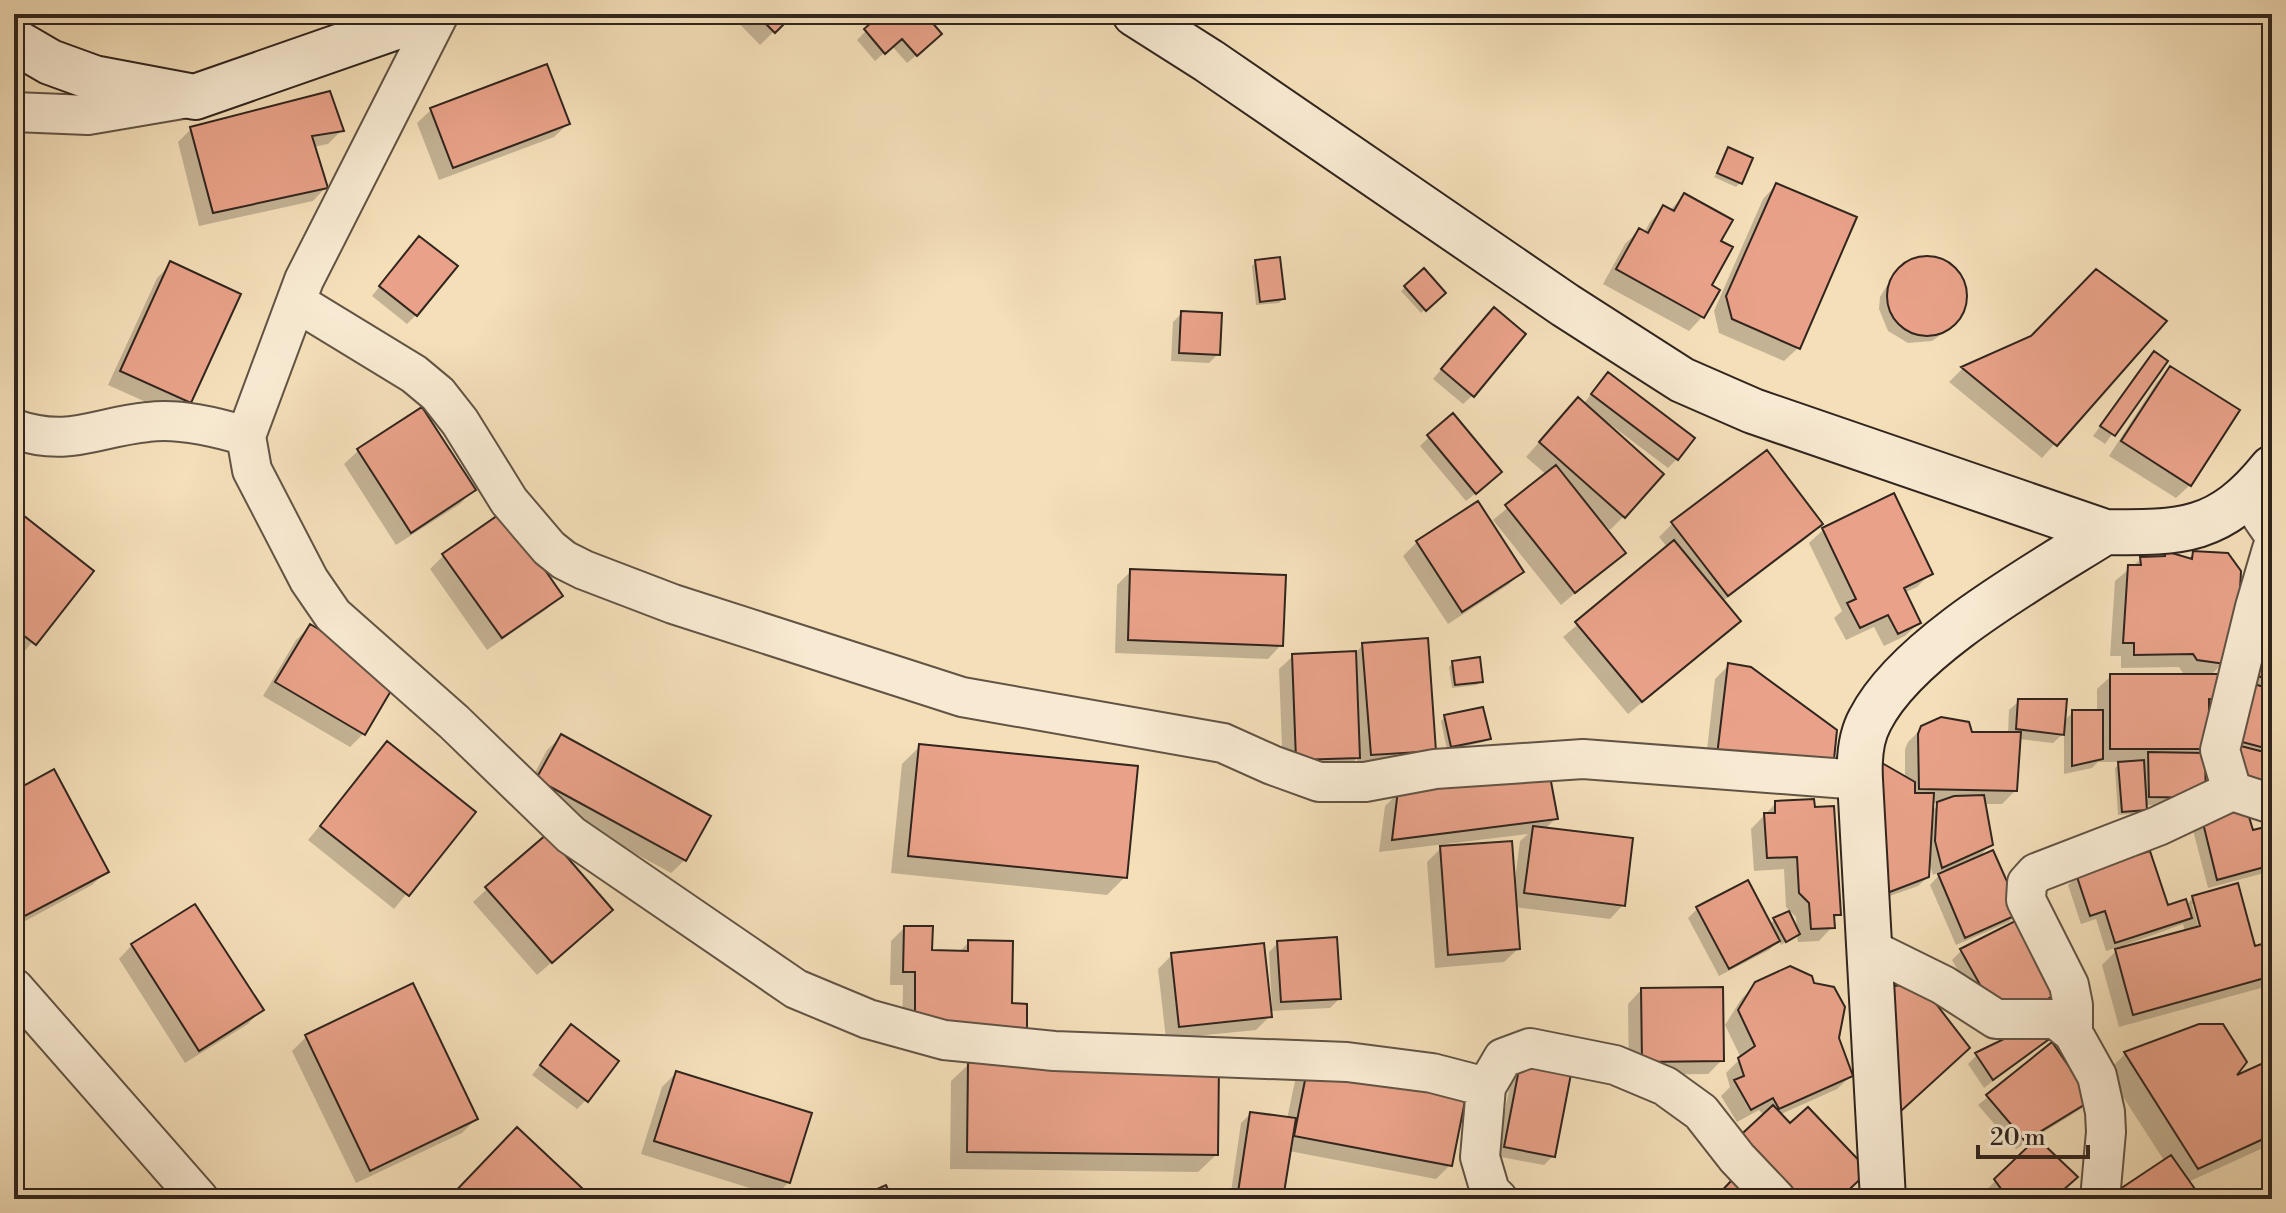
<svg xmlns="http://www.w3.org/2000/svg" width="2286" height="1213" viewBox="0 0 2286 1213" font-family="'Libre Bodoni',serif">
  <style>
    .shadow { fill: #0003; fill-rule: evenodd }
    .building { fill: #e9a289; stroke: #31251e; stroke-width: 2 }
    .lines { fill: none; stroke-linecap: round; stroke-linejoin: round }
    .street-casing { stroke: #625445; stroke-width: 42 }
    .secondary-casing { stroke: #31251e; stroke-width: 48 }
    .street { stroke: #f8ead2; stroke-width: 38 }
    .secondary { stroke: #f8ead2; stroke-width: 44 }
  </style>
  <rect width="100%" height="100%" fill="#f4dfb9"/>
  <filter id="stains"><feTurbulence type="fractalNoise" baseFrequency=".0025" numOctaves="4"/><feColorMatrix values="0 0 0 0 .2 0 0 0 0 .09 0 0 0 0 .02 0 0 0 .5 -.17"/></filter>
  <radialGradient id="worn" r=".72"><stop offset=".6" stop-color="#630" stop-opacity="0"/><stop offset="1" stop-color="#630" stop-opacity=".3"/></radialGradient>
  <path class="shadow" d="M730,14H792L760,45Z
    M864,14H922L931,43L907,63L892,46L875,61L857,40L873,24Z
    M431,110L568,124L554,137L439,180L417,123Z
    M191,129L342,130L328,144L313,147L326,187L313,201L199,226L178,142Z
    M1729,149L1740,183L1736,187L1714,177Z
    M1776,185L1798,348L1784,361L1719,333L1714,311L1763,199Z
    M1684,196L1719,241L1702,317L1689,331L1603,284L1625,244L1639,230L1644,233L1650,222L1663,208L1671,209Z
    M411,247L416,315L407,324L372,296Z
    M1927,257L1940,260L1952,266L1965,288V301L1961,314L1942,334L1932,341L1908,343L1888,331L1879,309L1880,297L1893,276L1903,266L1914,260Z
    M1256,262L1283,299L1279,303L1256,305L1252,266Z
    M171,264L189,402L175,415L108,385L157,278Z
    M1424,271L1443,293L1421,313L1401,291Z
    M1182,313L1218,354L1209,363L1171,361L1173,322Z
    M1485,318L1472,396L1463,404L1433,379Z
    M2164,322L2042,458L1949,382L1962,369L2031,338Z
    M2154,353L2166,361L2105,444L2093,436Z
    M2171,368L2190,485L2176,498L2109,456L2157,382Z
    M1599,383L1677,459L1668,468L1611,425L1609,428L1624,516L1610,530L1601,522L1600,524L1623,553L1561,605L1493,520L1547,475L1526,457L1564,414L1583,405Z
    M422,410L473,490L460,504L396,545L344,464L358,451Z
    M1429,437L1491,481L1466,501L1420,446Z
    M1477,503L1522,572L1508,585L1448,624L1403,556L1417,542Z
    M14,510L91,571L20,657L14,652Z
    M1673,523L1821,524L1807,538L1723,601L1725,634L1628,714L1563,637L1668,548L1659,537Z
    M1823,530L1931,573L1917,587L1904,593L1919,623L1905,636L1884,646L1874,627L1846,640L1834,618L1842,611L1809,543Z
    M2165,553L2187,560L2194,553L2223,663L2210,676L2221,699L2207,713V748L2200,755L2195,806L2145,805L2141,813L2118,815L2115,768L2121,762H2098L2092,768L2064,774V733L2053,743L2019,739L2015,791L2002,804H1983L1991,844L1977,859L2018,913L2009,922L1956,945L1930,885L1944,870L1933,875L1929,861L1928,877L1918,886L1878,900L1905,778V749L1908,742L1922,728L1970,734H2008L2009,710L2019,701L2063,722L2073,712H2097V689L2111,676H2185L2179,667L2121,668V656H2110L2115,581L2141,559L2160,558ZM1931,803H1940L1931,812Z
    M2272,553V798L2222,776Z
    M444,555L561,595L547,609L487,650L430,569Z
    M1131,571L1281,645L1268,659L1115,653L1117,585Z
    M310,626L364,733L350,747L263,696L296,640Z
    M1363,645L1434,750L1358,768L1357,758L1344,771L1283,773L1279,669L1293,656L1355,653Z
    M1453,663L1481,681L1477,685L1452,688L1449,667Z
    M1729,665L1817,782L1704,777L1715,679Z
    M1445,717L1488,738L1484,742L1447,750L1441,721Z
    M561,737L685,860L671,873L524,793L547,750Z
    M387,744L474,812L394,909L308,840Z
    M920,746L1125,877L1107,895L891,873L902,764Z
    M1399,792L1556,818L1545,829L1623,905L1610,919L1515,907L1518,949L1504,962L1435,968L1427,862L1441,848L1515,880L1520,841L1528,834L1379,852L1385,806Z
    M14,793L106,872L92,885L14,927Z
    M1776,803L1839,914L1832,920V927L1819,941L1798,942L1797,935L1781,945L1779,940L1769,950L1719,976L1688,918L1697,909L1769,925L1774,920L1797,932L1796,917L1786,907L1784,869L1754,871L1751,829Z
    M2203,821L2251,833L2272,845V868L2268,872L2208,888L2193,830Z
    M2078,876L2167,907L2186,905L2193,898L2253,948L2272,943V985L2119,1027L2102,965L2121,946L2106,951L2096,919L2081,924L2068,885ZM2192,904H2197L2205,935L2201,936ZM2183,924L2185,932L2126,948L2125,945Z
    M487,889L597,923L537,975L473,902Z
    M2023,920L2059,991L2050,1000L1979,1007L1952,960L1961,951Z
    M904,928L930,952H959L969,942L1011,943L902,1041L903,985H890L891,941Z
    M1278,943L1339,999L1330,1008L1269,1011L1270,1016L1256,1030L1166,1039L1158,969L1172,955L1272,1009L1269,952Z
    M132,945L261,1010L248,1024L185,1063L119,959Z
    M1757,984L1837,1038L1851,1076L1837,1089L1779,1115L1837,1199L1759,1110L1737,1122L1721,1096L1730,1087L1726,1073L1741,1058L1725,1025L1742,998Z
    M412,986L476,1119L462,1133L356,1183L292,1051L306,1037Z
    M1641,990L1722,1060L1708,1074L1629,1075L1628,1004Z
    M2199,1026L2230,1080L2272,1061V1144L2188,1182L2200,1199L2165,1162L2107,1072L2125,1054Z
    M563,1036L586,1100L577,1109L532,1075Z
    M2045,1040L1984,1088L1968,1064L1977,1055Z
    M2052,1045L2090,1100L2081,1109L2016,1149L1978,1105Z
    M969,1064L1216,1155L1198,1172L950,1169L951,1081Z
    M1521,1066L1553,1156L1544,1165L1496,1156L1512,1075Z
    M1309,1067L1450,1165L1436,1179L1289,1151L1281,1199H1230L1241,1123L1250,1114L1287,1119L1295,1081Z
    M676,1073L789,1182L775,1196L641,1154L662,1087Z
    M2037,1141L2051,1199H1993L1986,1190Z"/>
  <path class="building" d="M756,14H794L775,33Z
    M925,14L942,34L917,56L902,39L885,54L864,29L881,14Z
    M547,64L570,124L453,168L430,108Z
    M330,91L344,131L312,136L328,188L213,213L190,127Z
    M1728,147L1753,158L1742,184L1717,173Z
    M1776,183L1857,217L1800,349L1732,319L1726,296Z
    M1684,193L1733,220L1721,241L1733,247L1712,285L1720,290L1704,318L1616,269L1639,228L1648,233L1663,205L1674,211Z
    M419,236L458,266L417,316L379,286Z
    M1887 296a40 40 0 1 1 80 0a40 40 0 1 1-80 0Z
    M1280,257L1285,299L1260,302L1255,260Z
    M170,261L241,294L191,403L120,371Z
    M1424,268L1446,293L1426,311L1404,286Z
    M2096,269L2167,321L2057,446L1961,367L2031,336Z
    M1494,307L1526,334L1474,397L1441,369Z
    M1181,311L1222,313L1220,355L1179,353Z
    M2154,351L2168,361L2115,436L2100,426Z
    M2170,366L2240,410L2191,486L2121,441Z
    M1608,372L1695,438L1678,460L1591,394Z
    M1578,397L1664,474L1625,518L1539,442Z
    M422,407L476,490L411,533L357,449Z
    M1453,413L1502,472L1476,494L1427,435Z
    M1767,450L1823,524L1728,596L1671,522Z
    M1556,465L1626,553L1575,593L1505,505Z
    M1894,493L1933,574L1904,588L1921,623L1898,634L1888,615L1860,628L1847,603L1856,599L1822,528Z
    M1478,501L1524,572L1462,612L1416,541Z
    M14,508L94,571L36,645L14,628Z
    M504,511L563,596L502,638L442,554Z
    M1674,540L1741,621L1642,702L1575,622Z
    M2165,551L2192,559L2193,551L2228,553L2241,571L2237,649L2225,664L2197,660L2193,654L2134,655V643H2123L2128,565H2141L2140,557L2165,556Z
    M1130,569L1286,575L1283,646L1128,640Z
    M2261,616L2272,619V680L2246,673Z
    M310,624L399,677L365,735L275,682Z
    M1428,638L1436,751L1371,755L1362,643Z
    M1356,651L1360,758L1296,760L1292,654Z
    M1480,657L1483,682L1455,685L1452,661Z
    M1728,663L1751,667L1837,730L1833,769L1716,764Z
    M2110,674H2223V700L2209,699V749H2110Z
    M2246,682L2272,689V750L2231,739Z
    M2018,699H2067L2064,735L2016,729Z
    M1483,707L1491,739L1451,747L1444,715Z
    M2072,710H2103V759L2072,766Z
    M1941,717L1969,722L1972,732H2021L2017,791L1919,789L1918,734L1921,726Z
    M561,734L711,816L686,861L536,779Z
    M387,741L476,812L409,896L320,826Z
    M919,744L1138,766L1127,878L908,856Z
    M2233,744L2272,754V787L2245,780Z
    M2148,752L2205,753L2206,798L2149,797Z
    M2144,760L2147,810L2122,812L2118,762Z
    M1882,763L1915,782V793H1934L1929,877L1887,893L1872,781Z
    M54,769L109,872L21,918L14,905V791Z
    M1549,771L1558,819L1392,840L1398,790Z
    M1984,795L1993,845L1942,868L1935,841L1937,802L1954,796Z
    M1814,799L1815,807L1834,806L1841,915H1834L1835,928L1811,929L1809,903L1799,893L1797,857L1767,858L1764,813H1775V801Z
    M2246,807L2253,830L2269,826L2272,838V865L2217,880L2202,819Z
    M1533,826L1633,838L1625,906L1524,893Z
    M547,834L613,910L552,963L485,887Z
    M1512,841L1520,949L1448,955L1440,846Z
    M1993,850L2021,913L1965,938L1938,874Z
    M2150,851L2168,905L2186,899L2192,918L2115,943L2105,911L2090,916L2076,874Z
    M1748,880L1780,941L1729,969L1696,907Z
    M2238,883L2255,946L2272,941V976L2133,1015L2115,949L2200,926L2192,896Z
    M195,904L264,1010L199,1051L131,944Z
    M1789,911L1800,934L1786,942L1773,918Z
    M2023,917L2062,991L2026,1011L1988,999L1960,949Z
    M904,926H933L932,950L968,951V940L1013,941L1012,1003L1027,1004V1029L915,1028V972H903Z
    M1337,937L1341,999L1281,1002L1277,941Z
    M1264,943L1272,1017L1179,1027L1171,953Z
    M1790,966L1812,976L1814,983L1834,987L1845,1007L1839,1038L1853,1076L1779,1109L1773,1098L1751,1110L1734,1080L1744,1076L1738,1058L1755,1046L1738,1010L1755,982Z
    M413,983L478,1119L370,1171L305,1035Z
    M1920,983L1970,1048L1890,1121L1877,988Z
    M1723,987L1724,1061L1642,1062L1641,988Z
    M2037,1023L2048,1040L1993,1080L1975,1053Z
    M571,1024L619,1061L588,1102L540,1065Z
    M2199,1024H2223L2247,1062L2237,1075L2272,1059V1135L2198,1169L2124,1052Z
    M2052,1042L2092,1100L2025,1141L1986,1095Z
    M968,1062L1219,1064L1218,1155L967,1152Z
    M1520,1064L1571,1074L1555,1157L1504,1147Z
    M1308,1065L1466,1096L1452,1166L1294,1136Z
    M676,1071L812,1113L790,1183L654,1141Z
    M1773,1105L1790,1123L1808,1107L1869,1171L1839,1199H1783L1731,1144Z
    M1250,1112L1296,1118L1283,1199H1237Z
    M517,1127L583,1189L573,1199H448Z
    M2037,1138L2078,1177L2053,1199H1998L2004,1193L1994,1179Z
    M2171,1155L2202,1199H2105Z
    M1732,1180L1753,1199H1714Z
    M886,1185L892,1199H855Z"/>
  <g class="lines">
    <defs>
      <path id="street" d="M439,14L304,280L246,436L252,470L309,580L333,615L454,722L571,835L796,989L868,1019L944,1040L1054,1051L1347,1062L1432,1073L1486,1087
        M14,112L88,115L182,99
        M296,302L414,374L438,394L460,422L509,501L549,548L564,560L584,570L673,604L962,697L1223,743L1272,765L1319,782H1365L1435,769L1583,759L1860,780
        M14,429C70,448 95,427 148,422C180,418 216,427 246,436
        M2271,469L2261,516L2272,532
        M2272,549L2255,607L2220,750L2232,791L2272,804
        M1868,948L1943,985L1996,1019H2056L2073,1033L2097,1076L2105,1112L2106,1132L2100,1199
        M14,988L199,1199
        M2073,1033V1005L2069,985L2026,900L2027,883L2036,873L2158,826L2232,791
        M1498,1199L1490,1191L1480,1157L1486,1087L1503,1058L1530,1048L1615,1065L1665,1086L1701,1112L1737,1158L1776,1199"/>
      <path id="secondary" d="M1135,14L1209,61L1565,305L1682,380L1753,411L2105,532C2182,533 2220,533 2272,468
        M14,41L50,62L94,78L195,97L433,14
        M1883,1199L1860,780C1859,761 1860,738 1870,720C1907,647 2035,576 2105,532"/>
    </defs>
    <use href="#street" class="street-casing"/>
    <use href="#secondary" class="secondary-casing"/>
    <use href="#street" class="street"/>
    <use href="#secondary" class="secondary"/>
  </g>
  <rect width="2286" height="1213" fill="none" stroke="#f4dfb9" stroke-width="48"/>
  <rect x="16" y="16" width="2254" height="1181" fill="none" stroke="#31251e" stroke-width="4"/>
  <rect x="24" y="24" width="2238" height="1165" fill="none" stroke="#31251e" stroke-width="2"/>
  <path d="M1978 1145v12h110v-12" fill="none" stroke="#31251e" stroke-width="4"/>
  <text x="1990" y="1145" font-size="24" fill="#31251e" stroke="#f8ead2" stroke-width="6" paint-order="stroke">20 m</text>
  <rect width="100%" height="100%" filter="url(#stains)"/>
  <rect width="100%" height="100%" fill="url(#worn)"/>
</svg>
